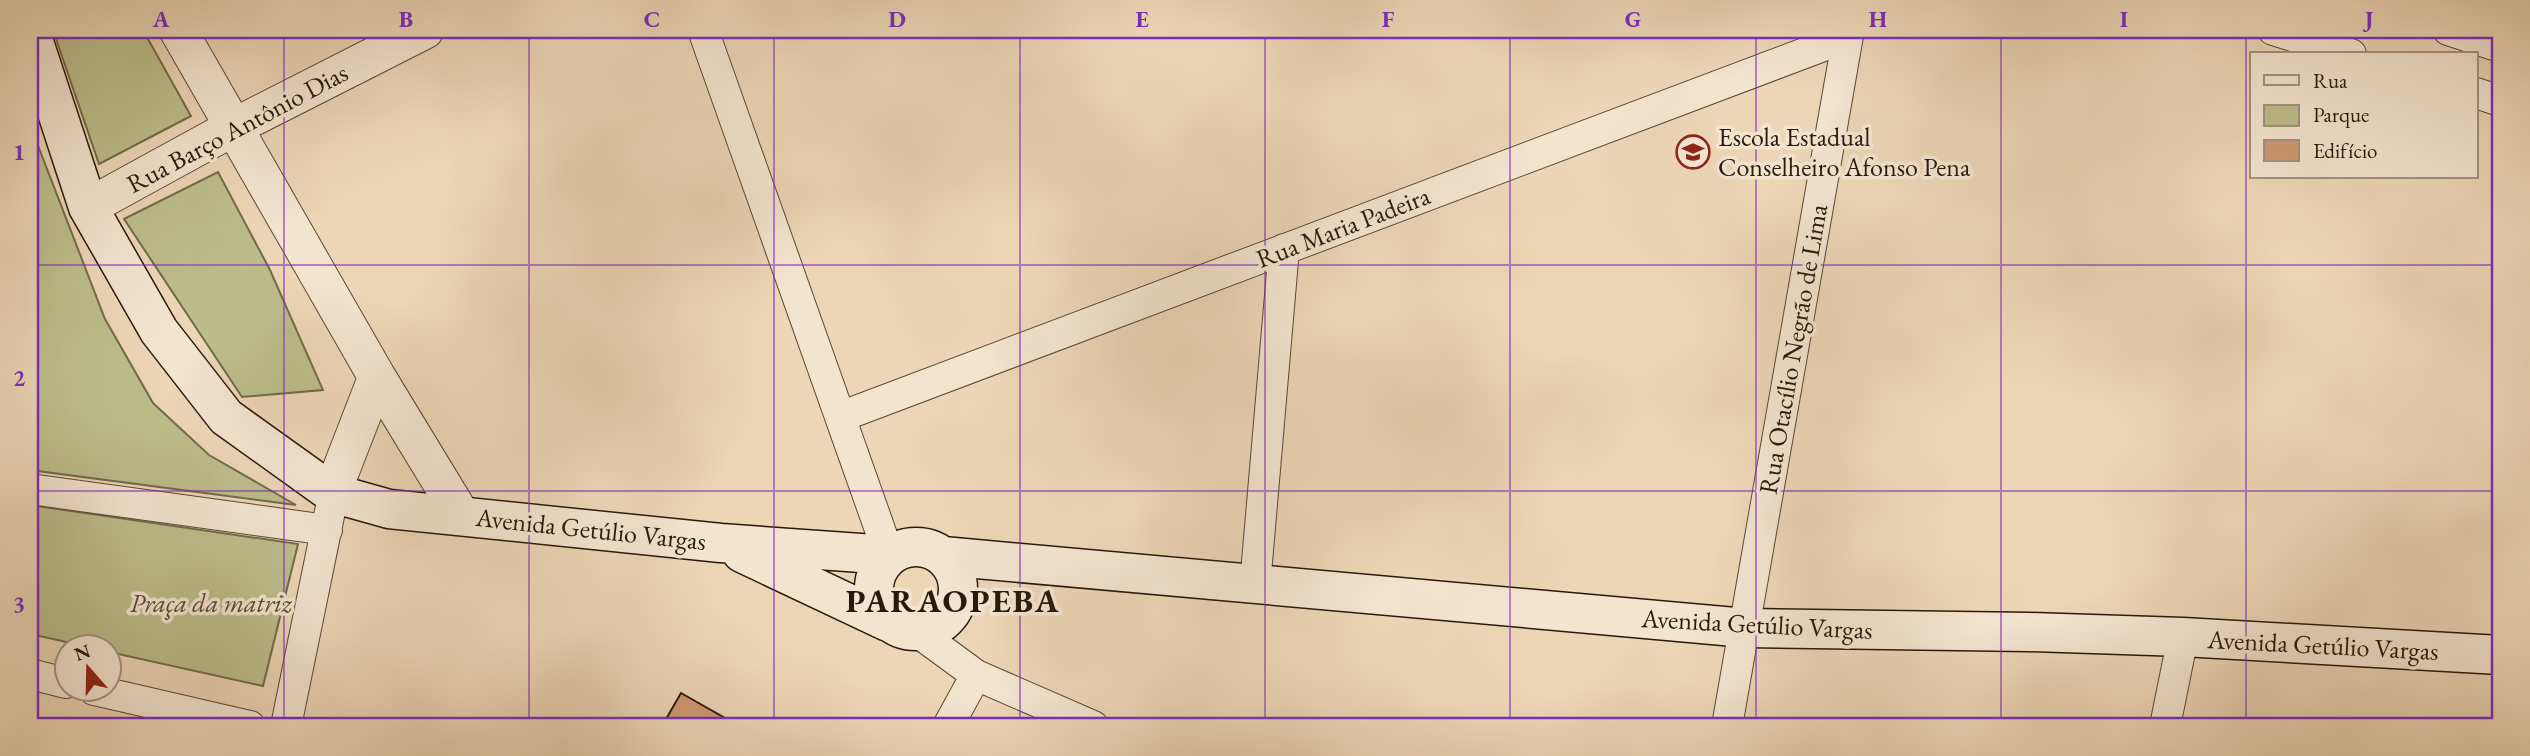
<svg xmlns="http://www.w3.org/2000/svg" width="2530" height="756" viewBox="0 0 2530 756" font-family="'EB Garamond',serif">
  <style>
    .green { fill: #bcbd8b; stroke: #726b4a; stroke-width: 2 }
    .building { fill: #cf9871; stroke: #28190a; stroke-width: 2 }
    .lines { fill: none; stroke-linecap: round; stroke-linejoin: round }
    .minor-casing { stroke: #594835; stroke-width: 32 }
    .tertiary-casing { stroke: #594835; stroke-width: 39 }
    .secondary-casing { stroke: #28190a; stroke-width: 41 }
    .minor { stroke: #f3e4d0; stroke-width: 30 }
    .tertiary { stroke: #f3e4d0; stroke-width: 37 }
    .secondary { stroke: #f3e4d0; stroke-width: 38 }
    .grid { fill: none; stroke: #7b2cbf; stroke-width: 2; stroke-opacity: 0.55 }
    .labels { text-anchor: middle; stroke-width: 7; stroke-linejoin: round; paint-order: stroke }
    .street-label { font-size: 26px; fill: #28190a; stroke: #f3e4d0 }
    .poi-label { font-size: 26px; fill: #28190a; stroke: #f3e4d0; text-anchor: start }
    .park-label { font-size: 26px; font-style: italic; fill: #544a31; stroke: #f3e4d0 }
    .district-label { font-size: 33px; font-weight: bold; letter-spacing: 2px; fill: #28190a; stroke: #f3e4d0 }
    .neatline { fill: none; stroke: #7b2cbf; stroke-width: 2.5 }
    .grid-label { font-size: 23px; text-anchor: middle; font-weight: bold; fill: #7b2cbf }
  </style>
  <rect width="100%" height="100%" fill="#ecd6b6"/>
  <filter id="stains"><feTurbulence type="fractalNoise" baseFrequency=".00286" numOctaves="4"/><feColorMatrix values="0 0 0 0 .2 0 0 0 0 .09 0 0 0 0 .02 0 0 0 .5 -.17"/></filter>
  <radialGradient id="worn" r=".72"><stop offset=".6" stop-color="#630" stop-opacity="0"/><stop offset="1" stop-color="#630" stop-opacity=".3"/></radialGradient>
  <path class="green" d="M53,30H143L191,116L99,164Z
    M30,125L105,319L153,403L209,455L296,505L30,470Z
    M218,172L270,270L323,390L242,397L124,219Z
    M30,505L298,544L263,686L109,652L108,648L89,647L30,634Z"/>
  <path class="building" d="M681,693L739,726H662Z"/>
  <g class="lines">
    <defs>
      <path id="minor" d="M703,30L889,555
        M2273,30L2351,54
        M2448,30L2500,47
        M2476,93L2500,101
        M840,417L1847,37
        M30,489L327,530
        M1255,585L1284,249
        M916,631L976,675L1093,726
        M30,674L66,683
        M94,690L250,726
        M286,726L330,511
        M948,726L976,675
        M1727,726L1849,30
        M2165,726L2183,637"/>
      <path id="tertiary" d="M178,30L377,377L461,515
        M88,207L234,127L425,30
        M332,493L377,377"/>
      <path id="secondary" d="M30,30L88,207L159,331L226,417L332,493L389,509L721,543L889,555
        M874 589a42 42 0 1 1 84 0a42 42 0 1 1-84 0Z
        M742,553L888,622
        M943,556L1746,628L2029,632L2183,637L2500,655"/>
    </defs>
    <use href="#minor" class="minor-casing"/>
    <use href="#tertiary" class="tertiary-casing"/>
    <use href="#secondary" class="secondary-casing"/>
    <use href="#minor" class="minor"/>
    <use href="#tertiary" class="tertiary"/>
    <use href="#secondary" class="secondary"/>
  </g>
  <path class="grid" d="M284,30V726M529,30V726M774,30V726M1020,30V726M1265,30V726M1510,30V726M1756,30V726M2001,30V726M2246,30V726M30,265H2500M30,491H2500"/>
  <defs>
    <symbol id="school-ring" viewBox="-11 -11 22 22"><circle r="9.5" fill="#f3e4d0" stroke="#8f2418" stroke-width="1.5"/><path d="M0-5L7-2L0 1L-7-2ZM-4 1L0 2.5L4 1V4Q0 6-4 4Z" fill="#8f2418"/></symbol>
  </defs>
  <g fill-rule="evenodd">
    <use href="#school-ring" x="1674" y="133" width="38" height="38"/>
  </g>
  <g class="labels">
    <g class="street-label">
      <text transform="translate(237 128) rotate(-28)" y="9">Rua Barço Antônio Dias</text>
      <text transform="translate(1343 227) rotate(-21)" y="9">Rua Maria Padeira</text>
      <text transform="translate(1793 349) rotate(-80)" y="9">Rua Otacílio Negrão de Lima</text>
      <text transform="translate(591 529) rotate(6)" y="9">Avenida Getúlio Vargas</text>
      <text transform="translate(1757 624) rotate(3)" y="9">Avenida Getúlio Vargas</text>
      <text transform="translate(2323 645) rotate(3)" y="9">Avenida Getúlio Vargas</text>
    </g>
    <g class="poi-label">
      <text x="1718" y="146">Escola Estadual<tspan x="1718" dy="30">Conselheiro Afonso Pena</tspan></text>
    </g>
    <g class="park-label">
      <text x="211" y="612">Praça da matriz</text>
    </g>
    <g class="district-label">
      <text x="953" y="612">PARAOPEBA</text>
    </g>
  </g>
  <rect width="2530" height="756" fill="none" stroke="#ecd6b6" stroke-width="77"/>
  <rect x="2250" y="52" width="228" height="126" fill="#f3e4d0" stroke="#a29381" stroke-width="2"/>
  <rect x="2264" y="75" width="35" height="10" fill="#f3e4d0" stroke="#a29381" stroke-width="2"/>
  <text x="2313" y="88" font-size="21" fill="#28190a">Rua</text>
  <rect x="2264" y="105" width="35" height="21" fill="#bcbd8b" stroke="#a29381" stroke-width="2"/>
  <text x="2313" y="122" font-size="21" fill="#28190a">Parque</text>
  <rect x="2264" y="140" width="35" height="21" fill="#cf9871" stroke="#a29381" stroke-width="2"/>
  <text x="2313" y="158" font-size="21" fill="#28190a">Edifício</text>
  <g transform="translate(88 668) rotate(340)"><circle r="33" fill="#f3e4d0" stroke="#a29381" stroke-width="2"/>
  <path d="M0-5L12 26L0 18L-12 26Z" fill="#8f2418"/>
  <text y="-10" font-size="19" font-weight="bold" text-anchor="middle" fill="#28190a">N</text>
  </g>
  <rect x="38" y="38" width="2454" height="680" class="neatline"/>
  <g class="grid-label">
    <text x="161" y="27">A</text>
    <text x="406" y="27">B</text>
    <text x="652" y="27">C</text>
    <text x="897" y="27">D</text>
    <text x="1142" y="27">E</text>
    <text x="1388" y="27">F</text>
    <text x="1633" y="27">G</text>
    <text x="1878" y="27">H</text>
    <text x="2124" y="27">I</text>
    <text x="2369" y="27">J</text>
    <text x="19" y="160">1</text>
    <text x="19" y="386">2</text>
    <text x="19" y="612">3</text>
  </g>
  <rect width="100%" height="100%" filter="url(#stains)"/>
  <rect width="100%" height="100%" fill="url(#worn)"/>
</svg>
